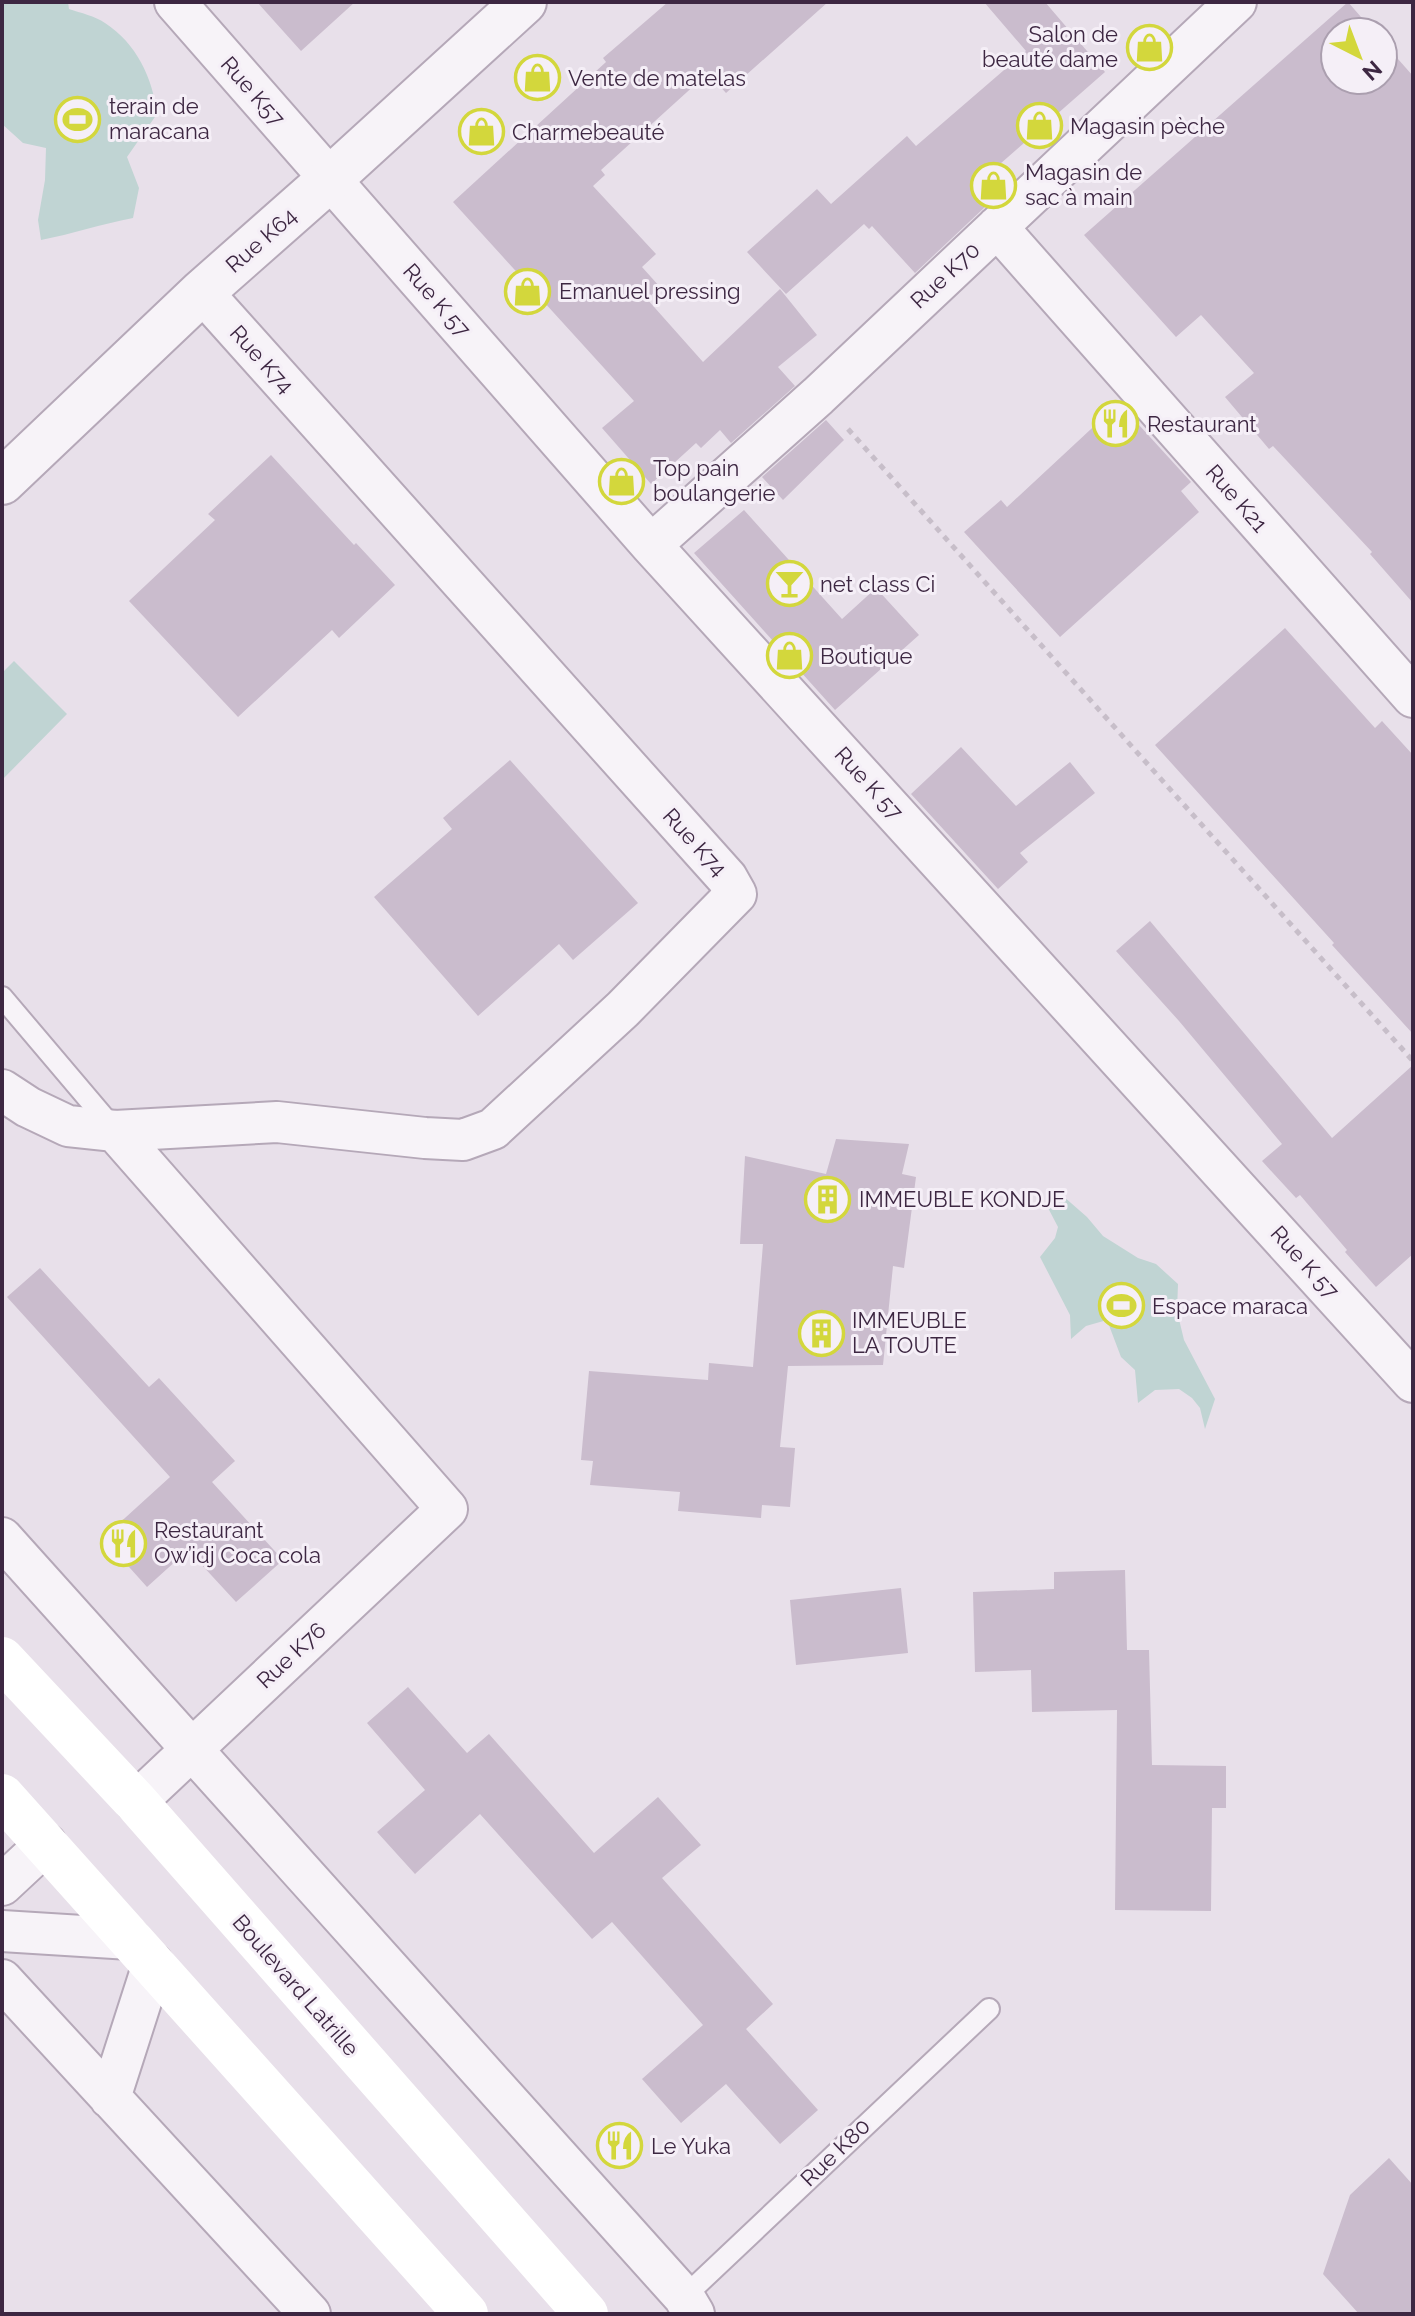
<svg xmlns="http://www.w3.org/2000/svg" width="1415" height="2316" viewBox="0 0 1415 2316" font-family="Raleway,sans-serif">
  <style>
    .green { fill: #c0d4d3 }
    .building { fill: #cabccd }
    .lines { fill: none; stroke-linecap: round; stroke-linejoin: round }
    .service-casing { stroke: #b5a8b8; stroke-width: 24 }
    .minor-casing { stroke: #b5a8b8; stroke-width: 44 }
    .tertiary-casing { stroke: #b5a8b8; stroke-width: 48 }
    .path { stroke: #c7bec9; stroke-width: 5; stroke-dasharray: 6 6; stroke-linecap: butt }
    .service { stroke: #f7f3f8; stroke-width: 20 }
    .minor { stroke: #f7f3f8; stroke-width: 40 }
    .tertiary { stroke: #f7f3f8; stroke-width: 44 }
    .secondary { stroke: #fff; stroke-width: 44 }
    .labels { text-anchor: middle; stroke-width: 6; stroke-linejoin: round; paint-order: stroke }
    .poi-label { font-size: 22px; fill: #3d2742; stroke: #f5eff7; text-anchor: start }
    .street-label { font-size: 22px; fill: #3d2742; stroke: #f5eff7 }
  </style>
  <rect width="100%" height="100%" fill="#e8e0ea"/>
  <path class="green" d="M2,2H68L69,9C81,13 95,16 105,23C136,43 153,78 157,114L127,157L139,188L133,218C101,224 72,234 41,240L38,220L45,180L46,148L23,143L2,124Z
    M14,661L67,714L2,780V673Z
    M1055,1189L1087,1217L1103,1236L1138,1258L1156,1264L1178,1284L1177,1311L1184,1340L1215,1399L1205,1429L1200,1408L1192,1398L1179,1389L1155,1390L1138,1403L1135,1370L1121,1357L1107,1320L1086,1326L1071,1339L1070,1315L1040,1257L1055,1238L1058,1227L1046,1204Z"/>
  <path class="building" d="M257,2H355L301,51Z
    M668,2H828L726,93L708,73L601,170L605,175L593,186L656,254L642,267L660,287L647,299L703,362L780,289L817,335L778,367L795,386L731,443L720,430L701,448L696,443L651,484L602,428L634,401L453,202L606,62L603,58Z
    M984,2H1045L1105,72L1000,164L1009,174L981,200L986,206L915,273L872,226L869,229L864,224L786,294L747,252L817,189L831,204L907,136L916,146L1026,51Z
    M1348,2L1374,32H1335V80H1383V42L1413,76V603L1370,554L1372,552L1273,446L1269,449L1225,397L1254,373L1201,315L1176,337L1084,235Z
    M1119,403L1191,482L1181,491L1199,512L1060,637L964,532L1001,500L1007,507Z
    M826,420L844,440L783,500L762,477Z
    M271,455L354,545L356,543L395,585L339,638L332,630L238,717L129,601L215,520L208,514Z
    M744,510L842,619L876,588L919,635L835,710L694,553Z
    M1285,628L1375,728L1382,721L1413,755V1034L1332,945L1334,943L1155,745Z
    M961,747L1016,806L1070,762L1095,793L1020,853L1028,862L998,889L911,794Z
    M510,760L638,903L573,960L559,944L478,1016L374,897L452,829L443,818Z
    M1150,921L1332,1138L1413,1065V1254L1376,1287L1345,1252L1347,1250L1300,1195L1296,1198L1262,1161L1282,1144L1179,1021L1116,951Z
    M836,1139L909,1144L902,1174L916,1177L904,1268L893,1266L883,1365L788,1366L780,1447L795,1448L790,1507L762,1505L761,1518L678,1511L680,1492L590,1485L593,1461L581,1460L589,1371L708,1380L709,1363L753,1367L763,1244H740L745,1156L826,1174Z
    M40,1268L149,1387L159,1378L235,1461L212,1482L283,1560L236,1602L188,1550L147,1587L103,1538L170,1477L7,1297Z
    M1125,1570L1127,1650H1149L1152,1765L1226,1766V1808H1212L1211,1911L1115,1910L1117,1710L1032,1712L1031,1670L975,1672L973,1592L1054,1589V1572Z
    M901,1588L908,1653L796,1665L790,1600Z
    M408,1687L467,1753L489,1734L594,1853L658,1797L701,1845L662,1878L773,2004L746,2029L818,2110L780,2144L726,2084L681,2123L642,2079L703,2025L612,1922L592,1939L480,1814L415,1874L377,1832L425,1790L367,1723Z
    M1389,2158L1413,2185V2314H1359L1323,2274L1350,2195Z"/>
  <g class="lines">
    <defs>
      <path id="service" d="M2,997L113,1128
        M684,2297L989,2009"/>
      <path id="minor" d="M175,2L651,545L1413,1382
        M997,227L1413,697
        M651,545L818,396L1236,2
        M2,1090L28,1107L68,1126L115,1131L277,1122L425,1138L463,1140L493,1129L623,1009L736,894L727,878L202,292
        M115,1131L447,1509L136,1802
        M2,1538L684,2297L694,2314
        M2,1885L46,1844
        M2,1931L130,1939
        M2,1980L310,2314
        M110,2098L153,1964"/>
      <path id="tertiary" d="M2,482L202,292L330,179L524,2"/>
    </defs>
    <use href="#service" class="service-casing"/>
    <use href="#minor" class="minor-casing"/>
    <use href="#tertiary" class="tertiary-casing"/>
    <path class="path" d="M848,429L1413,1061"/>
    <use href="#service" class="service"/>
    <use href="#minor" class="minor"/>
    <use href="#tertiary" class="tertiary"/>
    <path class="secondary" d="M2,1659L136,1802L586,2314
      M2,1796L466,2314"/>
  </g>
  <defs>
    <symbol id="shop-ring" viewBox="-11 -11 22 22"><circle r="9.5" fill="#f5eff7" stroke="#d3d73c" stroke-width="1.5"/><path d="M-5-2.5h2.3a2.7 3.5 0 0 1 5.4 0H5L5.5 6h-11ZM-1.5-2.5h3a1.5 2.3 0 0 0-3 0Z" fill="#d3d73c"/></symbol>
    <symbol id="stadium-ring" viewBox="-11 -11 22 22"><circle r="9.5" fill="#f5eff7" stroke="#d3d73c" stroke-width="1.5"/><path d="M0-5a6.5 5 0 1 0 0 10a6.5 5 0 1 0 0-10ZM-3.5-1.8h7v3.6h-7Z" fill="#d3d73c"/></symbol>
    <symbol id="restaurant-ring" viewBox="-11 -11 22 22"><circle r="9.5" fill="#f5eff7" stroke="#d3d73c" stroke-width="1.5"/><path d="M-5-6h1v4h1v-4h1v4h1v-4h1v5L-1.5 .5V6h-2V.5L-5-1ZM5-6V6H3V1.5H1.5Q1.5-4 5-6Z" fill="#d3d73c"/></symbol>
    <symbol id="bar-ring" viewBox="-11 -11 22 22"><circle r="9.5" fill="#f5eff7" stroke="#d3d73c" stroke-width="1.5"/><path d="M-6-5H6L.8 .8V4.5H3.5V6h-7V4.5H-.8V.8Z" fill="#d3d73c"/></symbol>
    <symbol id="building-ring" viewBox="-11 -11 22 22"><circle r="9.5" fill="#f5eff7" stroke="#d3d73c" stroke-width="1.5"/><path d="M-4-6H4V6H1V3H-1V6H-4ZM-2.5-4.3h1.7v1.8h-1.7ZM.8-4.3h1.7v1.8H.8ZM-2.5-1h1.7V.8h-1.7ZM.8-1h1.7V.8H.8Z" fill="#d3d73c"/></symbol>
  </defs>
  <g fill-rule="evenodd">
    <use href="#shop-ring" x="1124" y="22" width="51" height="51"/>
    <use href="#shop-ring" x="512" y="52" width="51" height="51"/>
    <use href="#stadium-ring" x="52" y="94" width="51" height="51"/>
    <use href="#shop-ring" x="1014" y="100" width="51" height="51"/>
    <use href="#shop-ring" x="456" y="106" width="51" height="51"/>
    <use href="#shop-ring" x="968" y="160" width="51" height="51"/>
    <use href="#shop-ring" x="502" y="266" width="51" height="51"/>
    <use href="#restaurant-ring" x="1090" y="398" width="51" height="51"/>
    <use href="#shop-ring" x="596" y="456" width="51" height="51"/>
    <use href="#bar-ring" x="764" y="558" width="51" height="51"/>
    <use href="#shop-ring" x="764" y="630" width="51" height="51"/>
    <use href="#building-ring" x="802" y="1174" width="51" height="51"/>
    <use href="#stadium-ring" x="1096" y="1280" width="51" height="51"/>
    <use href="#building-ring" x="796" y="1308" width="51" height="51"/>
    <use href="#restaurant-ring" x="98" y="1518" width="51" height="51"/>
    <use href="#restaurant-ring" x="594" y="2120" width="51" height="51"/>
  </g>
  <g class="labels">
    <g class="poi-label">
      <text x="1118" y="42" text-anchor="end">Salon de<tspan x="1118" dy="25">beauté dame</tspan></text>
      <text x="568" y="86">Vente de matelas</text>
      <text x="109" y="114">terain de<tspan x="109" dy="25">maracana</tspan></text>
      <text x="1070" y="134">Magasin pèche</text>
      <text x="512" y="140">Charmebeauté</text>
      <text x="1025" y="180">Magasin de<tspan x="1025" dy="25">sac à main</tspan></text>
      <text x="559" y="299">Emanuel pressing</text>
      <text x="1147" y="432">Restaurant</text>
      <text x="653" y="476">Top pain<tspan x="653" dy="25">boulangerie</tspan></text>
      <text x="820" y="592">net class Ci</text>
      <text x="820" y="664">Boutique</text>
      <text x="859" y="1207">IMMEUBLE KONDJE</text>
      <text x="1152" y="1314">Espace maraca</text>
      <text x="852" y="1328">IMMEUBLE<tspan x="852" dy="25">LA TOUTE</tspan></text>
      <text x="154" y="1538">Restaurant<tspan x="154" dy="25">Ow’idj Coca cola</tspan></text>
      <text x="651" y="2154">Le Yuka</text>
    </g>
    <g class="street-label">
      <text transform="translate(253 91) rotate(49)" y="8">Rue K57</text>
      <text transform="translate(261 240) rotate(-41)" y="8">Rue K64</text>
      <text transform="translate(945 275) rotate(-43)" y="8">Rue K70</text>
      <text transform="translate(437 300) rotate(49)" y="8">Rue K 57</text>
      <text transform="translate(262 359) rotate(48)" y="8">Rue K74</text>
      <text transform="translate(1237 498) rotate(49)" y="8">Rue K21</text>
      <text transform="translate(869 783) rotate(48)" y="8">Rue K 57</text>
      <text transform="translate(695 842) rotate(48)" y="8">Rue K74</text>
      <text transform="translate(1305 1262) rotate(48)" y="8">Rue K 57</text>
      <text transform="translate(291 1655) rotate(-43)" y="8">Rue K76</text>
      <text transform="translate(296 1985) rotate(49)" y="8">Boulevard Latrille</text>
      <text transform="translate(835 2152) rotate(-44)" y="8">Rue K80</text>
    </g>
  </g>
  <rect width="1415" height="2316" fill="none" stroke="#3d2742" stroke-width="8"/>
  <g transform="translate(1359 56) rotate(138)"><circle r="38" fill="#f5eff7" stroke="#ab9faf" stroke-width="2"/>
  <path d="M0-6L14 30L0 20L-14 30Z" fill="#d3d73c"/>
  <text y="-12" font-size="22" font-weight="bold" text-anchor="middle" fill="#3d2742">N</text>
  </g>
</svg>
